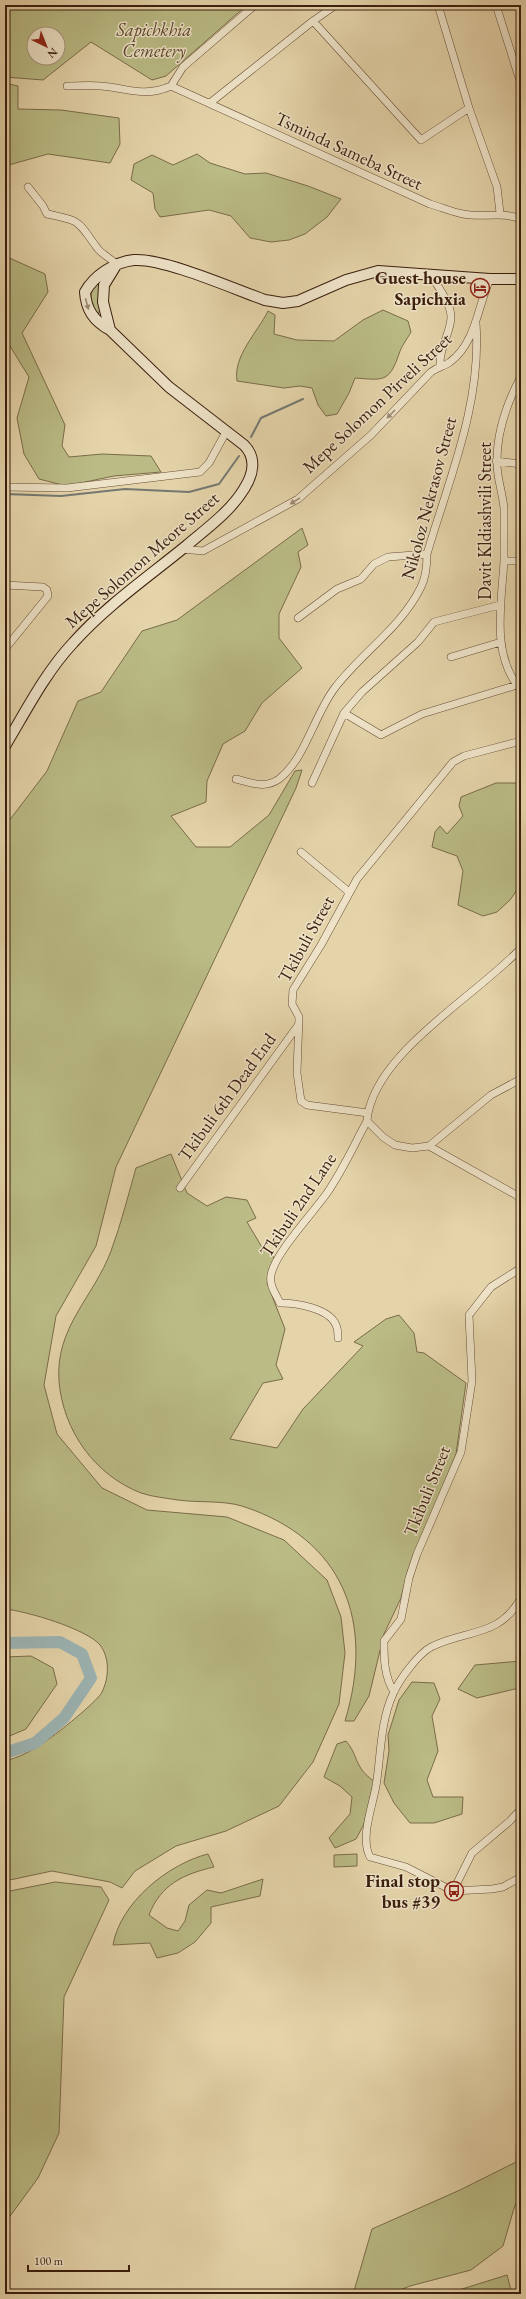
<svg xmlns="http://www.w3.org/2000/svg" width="526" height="2299" viewBox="0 0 526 2299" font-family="'EB Garamond',serif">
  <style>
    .green { fill: #babb85; stroke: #7a6c4a; fill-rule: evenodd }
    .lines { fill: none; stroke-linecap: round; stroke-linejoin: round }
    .stream { stroke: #757972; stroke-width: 2 }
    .river { stroke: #9cb5b5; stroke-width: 12 }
    .minor-casing { stroke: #664c35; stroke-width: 8 }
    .secondary-casing { stroke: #3b1e0e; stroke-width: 12 }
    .minor { stroke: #eee3c8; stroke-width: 7 }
    .secondary { stroke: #eee3c8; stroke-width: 10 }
    .oneway { fill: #9d8a74 }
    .labels { text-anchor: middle; stroke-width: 3; stroke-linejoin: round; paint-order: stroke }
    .park-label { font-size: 18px; font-style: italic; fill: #5b452c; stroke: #eee3c8 }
    .street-label { font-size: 18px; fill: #3b1e0e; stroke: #eee3c8 }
    .poi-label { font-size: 18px; font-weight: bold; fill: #3b1e0e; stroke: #eee3c8; text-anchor: end }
  </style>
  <rect width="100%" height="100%" fill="#e5d4aa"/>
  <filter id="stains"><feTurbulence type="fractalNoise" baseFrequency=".005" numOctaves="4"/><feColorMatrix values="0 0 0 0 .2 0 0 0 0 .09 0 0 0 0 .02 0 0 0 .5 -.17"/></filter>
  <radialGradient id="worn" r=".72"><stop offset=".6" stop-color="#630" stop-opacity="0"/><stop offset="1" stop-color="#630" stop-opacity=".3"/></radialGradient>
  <path class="green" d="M5,5H247L166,76L152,80L91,42L43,80L5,77ZM34,34H58V58H34Z
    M5,83L18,86V109L61,110L119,118L120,144L110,163L48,154L5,166Z
    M197,154L210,163L245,174L266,173L308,186L341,199L327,217L305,234L289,240L271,242L250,238L231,216L209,210L160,217L155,209L153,193L131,180L134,164L152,155L173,165Z
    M5,256L45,274L48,292L22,333L65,425L62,446L69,457L102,454L151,456L161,472L114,476L66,486L39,479L24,454L17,418L29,377L5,338Z
    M98,281C102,287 102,308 98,314C88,302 89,292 98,281Z
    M383,310L408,321L411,332C407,339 401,347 399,354C389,383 383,380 355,378L349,393L337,414L326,416L318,405L312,388L300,386L284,388L237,381C233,356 257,333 268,311L275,315L274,334L297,340L334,341L363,320Z
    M302,528L308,545L298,552L301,567L279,614V638L302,668L262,703L245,731L223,744L207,781L206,802L171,816L196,847H230L269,815L295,771L302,770L296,788L116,1167L96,1246L56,1316L44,1385L57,1434L102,1488L147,1510L227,1517L284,1540L327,1580L341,1617L345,1653L339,1704L313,1762L279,1806L226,1831L176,1846L135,1871L122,1888L110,1882L52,1871L5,1881V1761C28,1755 44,1743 62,1729C71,1722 98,1700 102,1692C109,1678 110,1658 100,1645C87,1629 26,1611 5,1609V826L47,771L78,701L101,692L142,631L177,620Z
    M496,783H517L521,787V884L510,900L497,912L483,916L458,905L463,871L457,856L432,847L435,832L440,826L447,834L463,816L459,806L461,797Z
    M171,1154L187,1193L207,1206L226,1197L247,1200L256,1218L247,1222L263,1249L271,1253L274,1258L267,1283L285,1329L276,1365L283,1379L263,1383L230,1439L277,1448L303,1409L363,1346L354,1342L386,1319L399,1315L414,1333L417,1352L424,1353L466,1383L456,1454L408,1570L401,1598L384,1634L369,1696L354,1721H345C375,1622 344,1539 242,1506C221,1500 199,1503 178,1500C166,1498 153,1497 141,1493C95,1475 63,1431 59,1381C55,1327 94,1297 111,1251C121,1224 128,1196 136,1168Z
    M31,1656L53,1668L57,1684L26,1729L5,1738V1657Z
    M521,1661V1689H515L477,1698L458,1689L475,1665Z
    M412,1682L434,1683L440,1699L432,1716L438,1751L427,1780L433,1797H463L462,1814L434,1823H410L394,1803L384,1783L389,1751L388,1735L399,1700Z
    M346,1741C359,1756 354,1768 374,1781L364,1824L356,1839L335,1848L329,1838L350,1814L352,1797L340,1786L324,1777L337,1744Z
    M208,1854L214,1867C184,1874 161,1884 149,1915L167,1928L178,1931L185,1921L189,1905L207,1890L221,1893L263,1879L260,1896L211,1907V1923L195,1942L178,1953L157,1958L150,1943L113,1945C120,1903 168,1864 208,1854Z
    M357,1854V1866L334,1867V1855Z
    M55,1882L101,1887L109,1900L64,1997L59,2133L38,2178L5,2223V1892Z
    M518,2076H521V2197L515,2205L503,2246L471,2270L410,2286L390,2294H355L354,2291L372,2229L460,2190L516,2162Z
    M507,2275L512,2294H446Z"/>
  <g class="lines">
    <path class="stream" d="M251,437L261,418L303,399
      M5,494L61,496L125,489L189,492L219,484L239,456"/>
    <path class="river" d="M5,1643L60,1642L82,1654L91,1678L64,1718L35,1743L5,1753"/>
    <defs>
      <path id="minor" d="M438,5L469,108L497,187L500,213
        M496,5L521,84
        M313,21L421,140L469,108
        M67,86C78,86 90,85 101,86C128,88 144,98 171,86
        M171,86L430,204C441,207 452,212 463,214C483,218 501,211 521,219
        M171,86L183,67L255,5
        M210,103L313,21L336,5
        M28,187L43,206L47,214C83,221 77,221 98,249C103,255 112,259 117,265
        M431,275C437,286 451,303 451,317C451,332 439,348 440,365
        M521,376C508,401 497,432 497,460C496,476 503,493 504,509C504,526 504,543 504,560C502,602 490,655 521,690
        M496,461L521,464
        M5,487L67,488L200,472L209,463L226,432
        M182,549L203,551L298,499L371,435L431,372C438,367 445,366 450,362C476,343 478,305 490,279
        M504,561H521
        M5,585L43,587L47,590L48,596L5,649
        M298,618L337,589L361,579L374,564L388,557L427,554
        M451,657L501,642
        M344,713L381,735L422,714L517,685
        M236,779C252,783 265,789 279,779C305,759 314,716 334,689C361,653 401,628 421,587C426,577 427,565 427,554C449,479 482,403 476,323
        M312,783L344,713L362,692L418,642L434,622L500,605
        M301,852L349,892
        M521,948C478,995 372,1054 367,1121L383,1137L395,1145L412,1148L429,1146L516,1195L521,1200
        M368,1113L307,1105L301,1101L297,1073L299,1017L292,1004L293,990L321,945L357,879L453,762L464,756L521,741
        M429,1146L491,1095L521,1079
        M180,1188L299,1024
        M338,1338C338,1334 338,1329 336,1325C329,1308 296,1303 280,1303C276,1294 269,1286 271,1275C275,1253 313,1213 327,1193C343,1170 354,1145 367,1121
        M521,1598C499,1638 466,1629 431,1647C418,1654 399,1680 393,1694C380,1722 381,1756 376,1786C372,1808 360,1838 370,1857L406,1867L453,1891L492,1889L503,1887L521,1877
        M394,1692C384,1676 384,1659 384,1641L401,1619L409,1578L417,1554L461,1452L472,1381L469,1315L491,1287L521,1268
        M453,1891L472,1853L510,1821L521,1809"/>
      <path id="secondary" d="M110,330L103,302L104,285L115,267
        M5,746C26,711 45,673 73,643C106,606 148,577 186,546C206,529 230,512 244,489C253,475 257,458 244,445L169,387L110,330C94,321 86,310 85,292C94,276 114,262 134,260C164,258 234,289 265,300L283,303L298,301L346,280L378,271L490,279H521"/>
    </defs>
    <use href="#minor" class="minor-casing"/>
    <use href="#secondary" class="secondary-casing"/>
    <use href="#minor" class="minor"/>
    <use href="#secondary" class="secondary"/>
  </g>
  <defs><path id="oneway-solid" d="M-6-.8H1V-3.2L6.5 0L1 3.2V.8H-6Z"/></defs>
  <g class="oneway">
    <use href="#oneway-solid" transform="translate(87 304) rotate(75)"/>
    <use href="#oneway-solid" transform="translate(391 414) rotate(134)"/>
    <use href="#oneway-solid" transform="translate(295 501) rotate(148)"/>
  </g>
  <defs>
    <symbol id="hotel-ring" viewBox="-11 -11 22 22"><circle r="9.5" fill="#eee3c8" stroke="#8f2418" stroke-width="1.5"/><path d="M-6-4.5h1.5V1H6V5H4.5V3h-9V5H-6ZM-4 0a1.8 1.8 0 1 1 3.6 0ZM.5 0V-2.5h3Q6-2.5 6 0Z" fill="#8f2418"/></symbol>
    <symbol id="bus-ring" viewBox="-11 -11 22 22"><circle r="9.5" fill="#eee3c8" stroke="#8f2418" stroke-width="1.5"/><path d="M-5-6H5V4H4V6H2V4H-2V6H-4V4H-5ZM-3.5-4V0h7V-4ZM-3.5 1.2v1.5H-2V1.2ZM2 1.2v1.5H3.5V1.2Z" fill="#8f2418"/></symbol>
  </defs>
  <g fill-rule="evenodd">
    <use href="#hotel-ring" x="469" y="277" width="22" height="22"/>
    <use href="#bus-ring" x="443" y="1880" width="22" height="22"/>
  </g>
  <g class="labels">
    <g class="park-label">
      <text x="154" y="36">Sapichkhia<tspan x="154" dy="21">Cemetery</tspan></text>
    </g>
    <g class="street-label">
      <text transform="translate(349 151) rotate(25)" y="6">Tsminda Sameba Street</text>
      <text transform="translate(377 403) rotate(-43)" y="6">Mepe Solomon Pirveli Street</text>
      <text transform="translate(429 498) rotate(-75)" y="6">Nikoloz Nekrasov Street</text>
      <text transform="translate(485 521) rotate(-90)" y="6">Davit Kldiashvili Street</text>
      <text transform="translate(142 560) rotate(-41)" y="6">Mepe Solomon Meore Street</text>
      <text transform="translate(306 939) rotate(-61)" y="6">Tkibuli Street</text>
      <text transform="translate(227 1097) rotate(-54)" y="6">Tkibuli 6th Dead End</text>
      <text transform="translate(298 1205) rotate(-56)" y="6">Tkibuli 2nd Lane</text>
      <text transform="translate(427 1491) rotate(-68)" y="6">Tkibuli Street</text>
    </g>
    <g class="poi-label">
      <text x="466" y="284">Guest house<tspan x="466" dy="21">Sapichxia</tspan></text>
      <text x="440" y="1887">Final stop<tspan x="440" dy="21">bus #39</tspan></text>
    </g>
  </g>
  <rect width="526" height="2299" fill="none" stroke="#e5d4aa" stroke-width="20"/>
  <rect x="6" y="6" width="514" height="2287" fill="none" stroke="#3b1e0e" stroke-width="2"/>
  <rect x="10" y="10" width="506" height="2279" fill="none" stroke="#3b1e0e"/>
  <g transform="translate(46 46) rotate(137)"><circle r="19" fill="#eee3c8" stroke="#a6947e"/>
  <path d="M0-3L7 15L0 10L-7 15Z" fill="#8f2418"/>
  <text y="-6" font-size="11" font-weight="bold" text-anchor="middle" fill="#3b1e0e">N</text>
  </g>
  <path d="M28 2265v6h101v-6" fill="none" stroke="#3b1e0e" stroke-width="2"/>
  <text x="34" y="2265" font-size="12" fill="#3b1e0e" stroke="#eee3c8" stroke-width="3" paint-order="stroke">100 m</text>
  <rect width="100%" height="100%" filter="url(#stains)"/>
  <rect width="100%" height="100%" fill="url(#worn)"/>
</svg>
